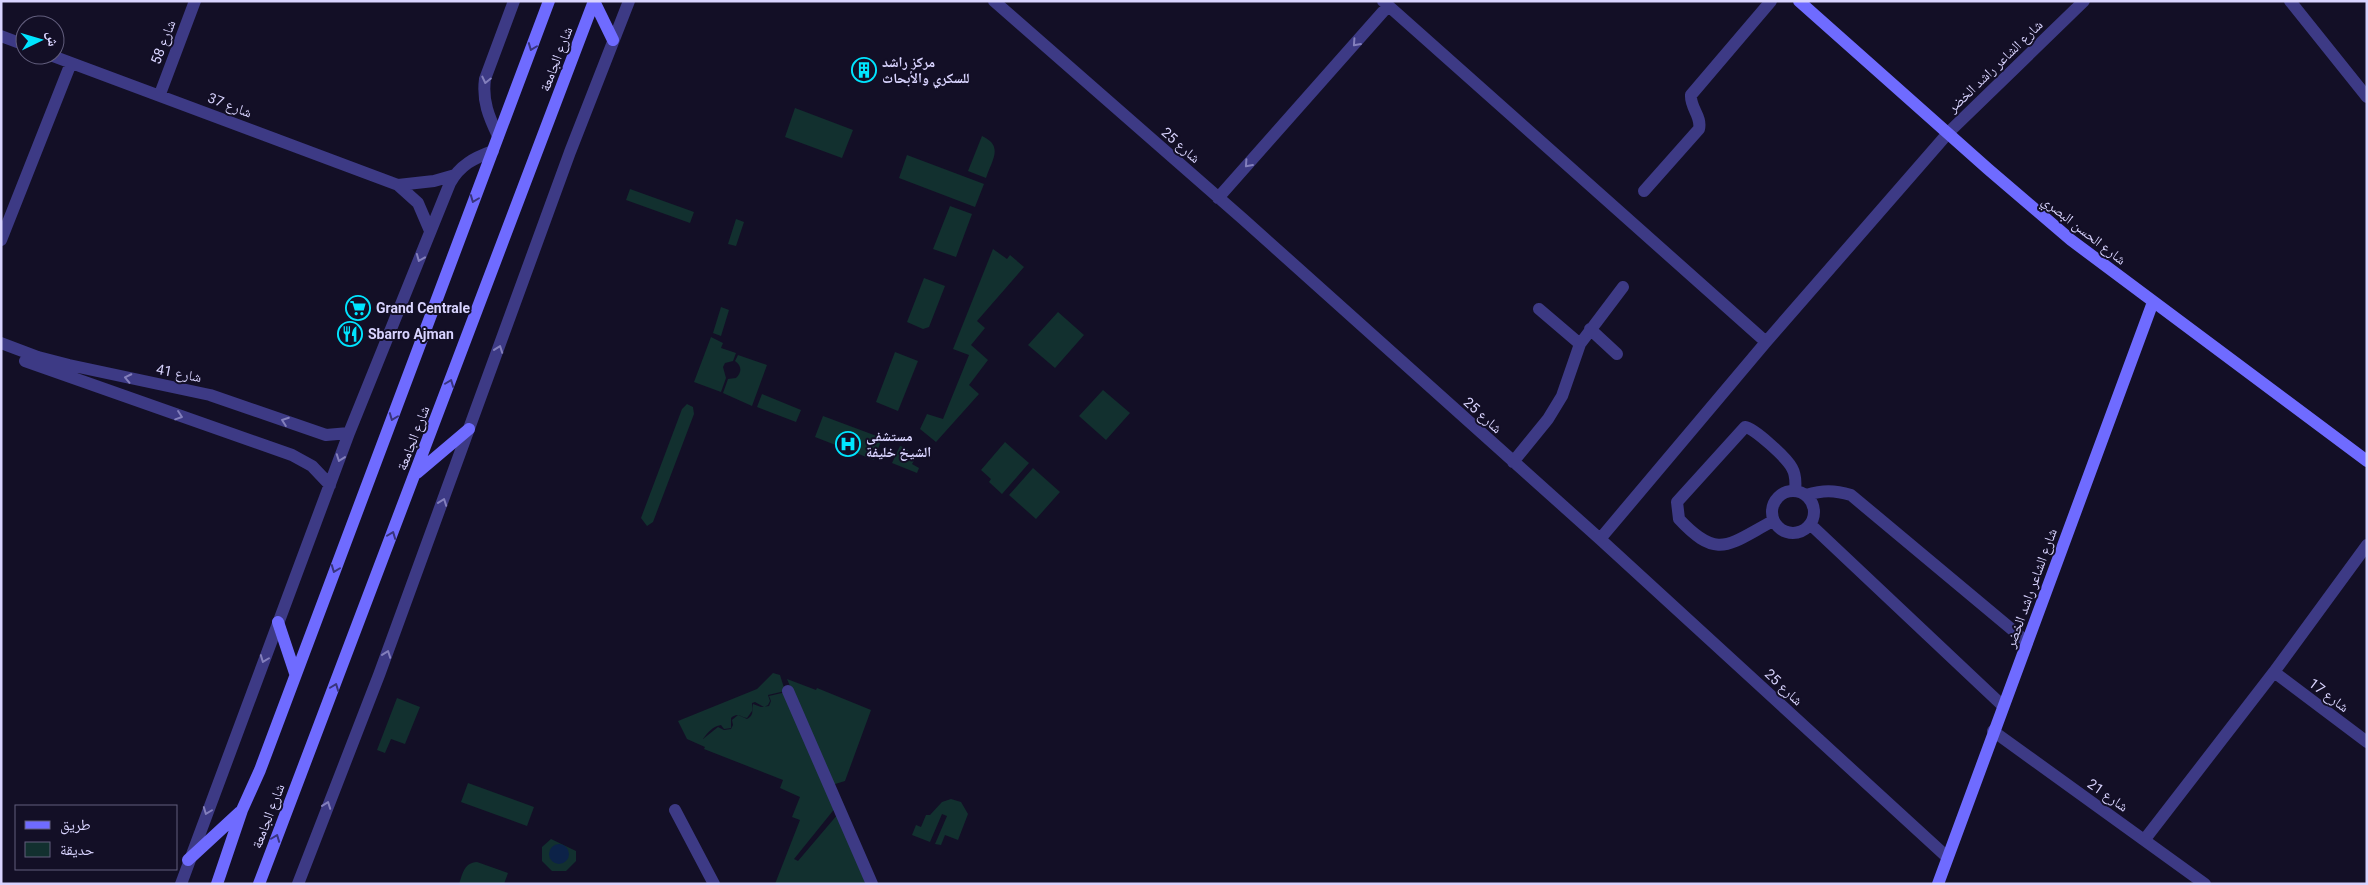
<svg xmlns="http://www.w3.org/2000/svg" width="2368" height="885" viewBox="0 0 2368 885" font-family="Roboto,'Noto Naskh Arabic',sans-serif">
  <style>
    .green { fill: #12302f }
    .water { fill: #0c2248 }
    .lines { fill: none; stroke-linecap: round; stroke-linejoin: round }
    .street { stroke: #3d3a85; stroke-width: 12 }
    .secondary { stroke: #6f6bff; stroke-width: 12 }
    .oneway { stroke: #837fbc }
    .oneway2 { stroke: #38347d }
    .labels { text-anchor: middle; stroke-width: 4; stroke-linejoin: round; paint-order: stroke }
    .street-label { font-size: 14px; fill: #d9d4ff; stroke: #130f26 }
    .poi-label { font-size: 14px; font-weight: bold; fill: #d9d4ff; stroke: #130f26; text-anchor: start }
  </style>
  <rect width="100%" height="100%" fill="#130f26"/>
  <path class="green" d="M795,108L853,130L842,158L785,137Z
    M982,136C1004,146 992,160 986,178L968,171Z
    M907,155L984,184L975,207L899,178Z
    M630,189L694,212L690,223L626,200Z
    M950,206L972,214L956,257L933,249Z
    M736,219L744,222L736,246L728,244Z
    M993,249L1007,259L1010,255L1024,267L977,321L985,328L971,345L988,360L969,385L979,394L936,442L920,429L927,414L943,419L969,355L953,349Z
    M924,278L945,286L929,327L923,329L907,322Z
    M721,307L729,310L721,336L713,333Z
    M1058,312L1084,335L1055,368L1028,345Z
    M711,337L723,343L721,348L736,353L733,361L725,363L723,367L726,378L721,392L694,382Z
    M895,352L918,361L898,411L876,402Z
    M738,355L767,365L752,406L723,393L728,379L736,378C742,372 742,366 735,361Z
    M1103,390L1130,413L1106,440L1079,416Z
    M762,394L801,410L796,422L757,407Z
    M687,404L693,407L694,414L653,522L647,526L641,518L682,409Z
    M823,416L882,438L874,460L815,437Z
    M1005,442L1029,463L1002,494L989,482L991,479L981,470Z
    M900,446L906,448L915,459L912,464L919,468L917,473L892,463Z
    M1033,468L1060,492L1036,519L1009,495Z
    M773,673L780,675L785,691L768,695L770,701L768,705L764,707L755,702L752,703V711L747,718C740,717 738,712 731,718V728L724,729L721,725C713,726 707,733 703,739L718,727L724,730L731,729L733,725L732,720L738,715L747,719C755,714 751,711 753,704L761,707L769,706L771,701L769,696L786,692L836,807L794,859L798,861L838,814L869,884H775L800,820L792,817L800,797L780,788L783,780L704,749L705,747L687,739L678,721L757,689Z
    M787,679L816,690L817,688L871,710L845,781L832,785Z
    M397,698L420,707L405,744L391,739L385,753L377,750Z
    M468,783L534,807L527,826L461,802Z
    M951,799L961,802L968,814L958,840L945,835L941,845L935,844L947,816L942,814L930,842L912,835L916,825L921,827L926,815H930L942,802Z
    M551,839L576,851V861L566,871H552L542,861V847Z
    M477,862L508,873L504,884H459C463,873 464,863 477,862Z"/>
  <path class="water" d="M549 854a10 10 0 1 1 20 0a10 10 0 1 1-20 0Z"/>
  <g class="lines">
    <path class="street" d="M994,1L1243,219L1600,539L1947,857
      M1383,1L1766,342
      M2290,1L2367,97
      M1,36L25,45
      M50,55L398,185L418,203L430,231
      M160,94L195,1
      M498,136C489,117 482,101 485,79L514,1
      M398,185L434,181L455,175
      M1644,191L1699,129C1702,116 1690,108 1691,95L1771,1
      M1218,198L1388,6
      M1,240L71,63
      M1539,309L1580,344
      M1590,329L1617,354
      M1,343L38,357L69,365L210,395L326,435L349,433
      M25,361L292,455L312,466L330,485
      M1513,462L1548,419L1562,396L1580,344L1623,287
      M1772 512a21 21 0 1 1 42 0a21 21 0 1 1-42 0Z
      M1806,495C1823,490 1834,490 1851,495L2027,642
      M1773,521C1729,544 1718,561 1679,519L1677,502L1745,427C1754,428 1787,458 1792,468C1796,475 1796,482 1795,491
      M1811,525L2003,706
      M1600,539L1766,342L1949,132L2084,1
      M2274,672L2367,742
      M788,691L872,884
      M1993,731L2205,884
      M675,810L714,884
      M2145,839L2274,672L2367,545
      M181,884L349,433L450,183C460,165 474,158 493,151
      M298,884L379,675L570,152L629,1"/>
    <path class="secondary" d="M594,1L613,40
      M1799,1L1988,169L2071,240L2367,461
      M417,473L469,429
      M278,622L295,673
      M188,860L240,812
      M217,884L242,810L260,770L549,1
      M259,884L594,1
      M1938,884L2153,302"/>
  </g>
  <defs><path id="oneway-chevron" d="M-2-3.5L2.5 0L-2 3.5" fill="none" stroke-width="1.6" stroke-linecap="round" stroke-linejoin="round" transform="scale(1.25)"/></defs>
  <g class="oneway">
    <use href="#oneway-chevron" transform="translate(1356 43) rotate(132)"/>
    <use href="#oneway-chevron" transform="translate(486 80) rotate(103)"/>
    <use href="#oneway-chevron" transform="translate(1248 164) rotate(132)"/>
    <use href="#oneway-chevron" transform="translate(420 258) rotate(112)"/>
    <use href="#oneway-chevron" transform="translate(499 349) rotate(-70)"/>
    <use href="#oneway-chevron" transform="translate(128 378) rotate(-168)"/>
    <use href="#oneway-chevron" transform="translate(179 416) rotate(19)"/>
    <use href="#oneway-chevron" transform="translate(285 421) rotate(-160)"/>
    <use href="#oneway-chevron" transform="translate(340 458) rotate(110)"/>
    <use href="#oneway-chevron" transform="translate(443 502) rotate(-70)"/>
    <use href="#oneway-chevron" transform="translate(387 654) rotate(-70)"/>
    <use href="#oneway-chevron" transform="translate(264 659) rotate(111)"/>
    <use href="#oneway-chevron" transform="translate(327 805) rotate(-70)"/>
    <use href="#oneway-chevron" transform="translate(207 811) rotate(111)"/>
  </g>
  <g class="oneway2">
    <use href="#oneway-chevron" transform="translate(532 47) rotate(111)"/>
    <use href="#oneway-chevron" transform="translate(474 199) rotate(111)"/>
    <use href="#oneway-chevron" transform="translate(450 383) rotate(-69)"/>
    <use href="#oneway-chevron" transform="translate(393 417) rotate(111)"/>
    <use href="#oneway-chevron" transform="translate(392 535) rotate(-69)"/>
    <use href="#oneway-chevron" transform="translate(335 569) rotate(111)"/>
    <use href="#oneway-chevron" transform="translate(335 687) rotate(-69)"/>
    <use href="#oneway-chevron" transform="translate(276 838) rotate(-69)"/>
  </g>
  <defs>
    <symbol id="building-ring" viewBox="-11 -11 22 22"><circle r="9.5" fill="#130f26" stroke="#00e5ff" stroke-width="1.5"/><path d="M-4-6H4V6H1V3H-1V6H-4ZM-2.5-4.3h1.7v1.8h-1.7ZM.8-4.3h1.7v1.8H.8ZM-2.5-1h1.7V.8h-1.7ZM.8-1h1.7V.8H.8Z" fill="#00e5ff"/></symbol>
    <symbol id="supermarket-ring" viewBox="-11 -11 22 22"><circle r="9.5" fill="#130f26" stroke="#00e5ff" stroke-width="1.5"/><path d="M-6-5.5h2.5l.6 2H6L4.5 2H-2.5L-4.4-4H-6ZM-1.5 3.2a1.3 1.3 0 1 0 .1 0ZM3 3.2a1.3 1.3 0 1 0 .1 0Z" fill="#00e5ff"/></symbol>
    <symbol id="restaurant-ring" viewBox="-11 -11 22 22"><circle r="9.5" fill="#130f26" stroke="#00e5ff" stroke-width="1.5"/><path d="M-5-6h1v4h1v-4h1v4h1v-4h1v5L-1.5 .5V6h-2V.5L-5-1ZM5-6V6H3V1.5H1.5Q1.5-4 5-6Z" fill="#00e5ff"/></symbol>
    <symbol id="hospital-ring" viewBox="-11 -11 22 22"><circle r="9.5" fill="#130f26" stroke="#00e5ff" stroke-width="1.5"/><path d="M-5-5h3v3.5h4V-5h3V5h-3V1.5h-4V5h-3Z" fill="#00e5ff"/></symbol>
  </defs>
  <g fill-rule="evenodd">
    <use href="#building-ring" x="850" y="56" width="28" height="28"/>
    <use href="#supermarket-ring" x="344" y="294" width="28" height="28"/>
    <use href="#restaurant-ring" x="336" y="320" width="28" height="28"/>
    <use href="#hospital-ring" x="834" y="430" width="28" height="28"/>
  </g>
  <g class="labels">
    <g class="street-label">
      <text transform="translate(163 42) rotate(-69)" y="5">شارع 58</text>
      <text transform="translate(556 59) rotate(-69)" y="5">شارع الجامعة</text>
      <text transform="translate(1995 66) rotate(-44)" y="5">شارع الشاعر راشد الخضر</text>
      <text transform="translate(230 105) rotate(21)" y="5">شارع 37</text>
      <text transform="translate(1181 145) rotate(41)" y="5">شارع 25</text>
      <text transform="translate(2084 230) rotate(38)" y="5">شارع الحسن البصري</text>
      <text transform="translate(179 373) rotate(11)" y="5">شارع 41</text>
      <text transform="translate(1483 415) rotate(42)" y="5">شارع 25</text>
      <text transform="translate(413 438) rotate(-69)" y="5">شارع الجامعة</text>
      <text transform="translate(2031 588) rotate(-70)" y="5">شارع الشاعر راشد الخضر</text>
      <text transform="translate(1784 687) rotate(43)" y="5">شارع 25</text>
      <text transform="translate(2329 695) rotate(37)" y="5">شارع 17</text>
      <text transform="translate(2108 795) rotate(35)" y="5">شارع 21</text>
      <text transform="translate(268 816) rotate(-69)" y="5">شارع الجامعة</text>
    </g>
    <g class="poi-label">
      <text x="882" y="67">مركز راشد<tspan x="882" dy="16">للسكري والأبحاث</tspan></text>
      <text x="376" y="313">Grand Centrale</text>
      <text x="368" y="339">Sbarro Ajman</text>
      <text x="866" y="441">مستشفى<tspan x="866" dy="16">الشيخ خليفة</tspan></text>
    </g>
  </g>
  <rect width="2368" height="885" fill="none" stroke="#d9d4ff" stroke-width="5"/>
  <rect x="15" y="805" width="162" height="65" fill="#130f26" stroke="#625e7d"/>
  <rect x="25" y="821" width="25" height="8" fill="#6f6bff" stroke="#625e7d"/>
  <text x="60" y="830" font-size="15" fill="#d9d4ff">طريق</text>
  <rect x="25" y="842" width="25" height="15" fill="#12302f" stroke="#625e7d"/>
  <text x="60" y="855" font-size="15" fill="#d9d4ff">حديقة</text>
  <g transform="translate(40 40) rotate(85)"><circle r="24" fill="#130f26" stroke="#625e7d"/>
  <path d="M0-4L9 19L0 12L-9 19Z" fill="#00e5ff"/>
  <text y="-8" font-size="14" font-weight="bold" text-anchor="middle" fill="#d9d4ff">ش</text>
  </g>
</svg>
